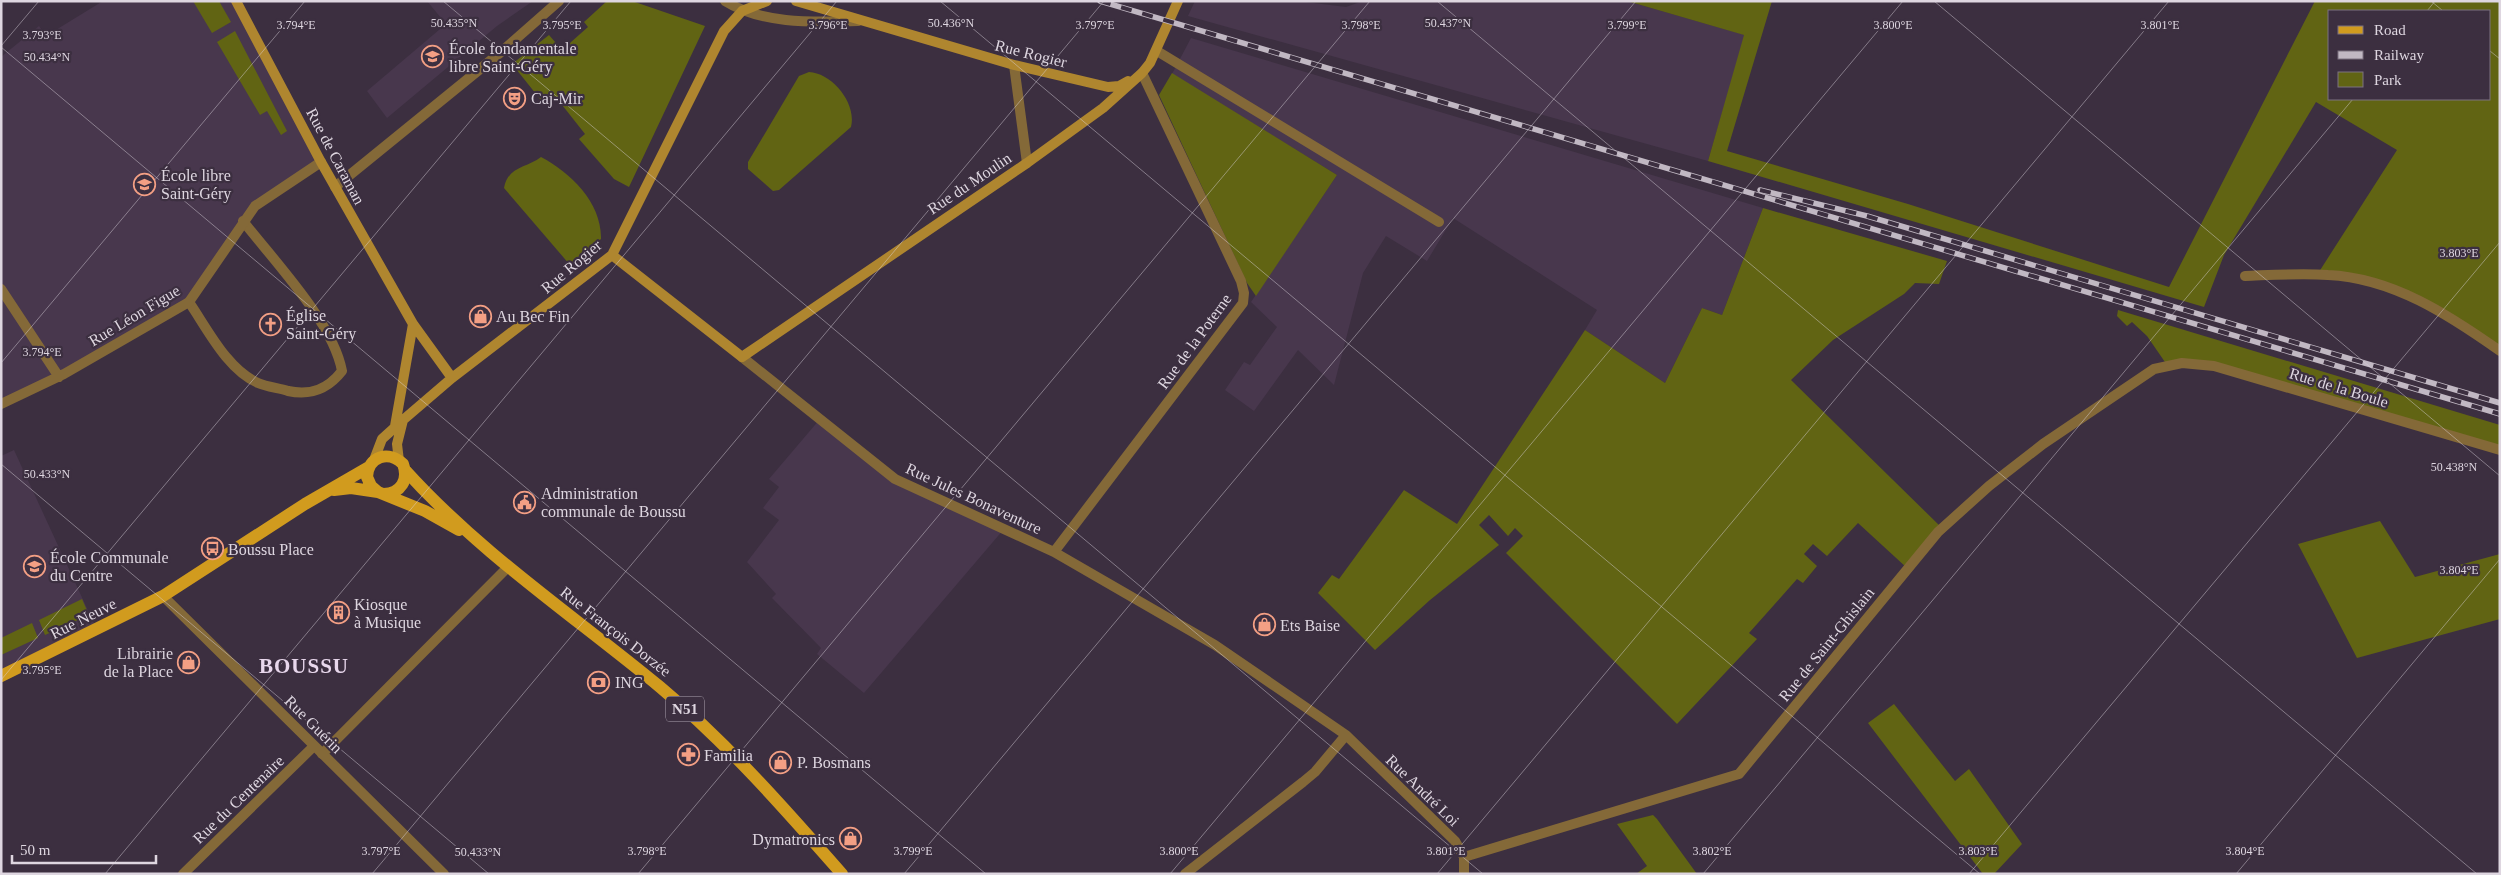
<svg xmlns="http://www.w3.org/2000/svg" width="2501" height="875" viewBox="0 0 2501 875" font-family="Georgia,serif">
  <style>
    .built { fill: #48374d }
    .green { fill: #616413; fill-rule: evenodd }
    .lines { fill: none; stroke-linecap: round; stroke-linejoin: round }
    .lane { stroke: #846938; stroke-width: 10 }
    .street { stroke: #846938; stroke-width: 10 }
    .secondary { stroke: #af862f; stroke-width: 10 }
    .primary { stroke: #d19b1e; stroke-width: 12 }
    .rail-casing { stroke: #c1b8c3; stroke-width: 5.5 }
    .rail { stroke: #3c2f40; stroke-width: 4; stroke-dasharray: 11; stroke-linecap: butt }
    .ticks { fill: none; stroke: #ded6e0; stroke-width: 1; stroke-opacity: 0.45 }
    .labels { text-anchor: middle; stroke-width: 4.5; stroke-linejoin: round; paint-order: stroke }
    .shield { fill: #3c2f40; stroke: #ada4b0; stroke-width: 1 }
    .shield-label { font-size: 15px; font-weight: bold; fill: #ded6e0 }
    .poi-label { font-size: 16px; fill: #ded6e0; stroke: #3c2f40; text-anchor: start }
    .street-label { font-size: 16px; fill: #ded6e0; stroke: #3c2f40 }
    .district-label { font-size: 21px; font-weight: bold; letter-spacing: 1px; fill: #e8d7ec; stroke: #3c2f40 }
    .ticks-label { font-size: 12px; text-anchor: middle; fill: #ded6e0; stroke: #3c2f40; stroke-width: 4.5; stroke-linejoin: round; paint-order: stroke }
  </style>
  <rect width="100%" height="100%" fill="#3c2f40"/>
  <path class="built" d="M103,1H236L321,162L255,206L189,302L1,404V57L39,26L46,36Z
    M427,1H533L497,26L387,118L367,91L446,24Z
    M1195,1H1298L1346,7L1363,1H1627L1745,35L1708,161L1188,16Z
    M1191,38L1763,208L1722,315L1702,308L1665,383L1585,330L1597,310L1453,218L1427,261L1386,236L1363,273L1334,385L1298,350L1254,411L1225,390L1244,362L1250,365L1277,327L1251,302L1337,175L1172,74Z
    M820,419L895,479L1004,529L864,693L817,654L821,648L772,598L776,594L747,562L779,520L763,508L779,487L769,479Z
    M14,450L97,630L1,676V456Z"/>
  <path class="green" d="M193,1H219L231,22L212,33Z
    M607,1H632L705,26L629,187L614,179L579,139L585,134L555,96L544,104L512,64L549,35L562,50L588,27L584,22Z
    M1627,1H1772L1727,151L1908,204L2169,287L2315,1H2500V351L2389,288L2317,275L2397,150L2316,102L2224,255L2204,307L1708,161L1744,35ZM2330,11H2490V99H2330Z
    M235,31L287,131L281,135L267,111L260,115L217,42Z
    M809,72C832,73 857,103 851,127L779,190L773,191L748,169V162L799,76Z
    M1172,73L1337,175L1256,296L1247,283L1159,95Z
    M541,157C571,173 602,203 601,239L570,265L504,188C508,166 527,168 541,157Z
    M1763,208L1947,261L1939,284L1915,283L1904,294L1833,340L1791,380L1942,528L1907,568L1858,523L1827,556L1813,544L1804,554L1817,566L1803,583L1797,579L1749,633L1757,639L1677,724L1506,553L1523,536L1515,528L1508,536L1489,515L1479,525L1499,545L1430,600L1375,650L1318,593L1332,575L1339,579L1404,490L1457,524L1585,330L1665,383L1702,308L1722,315Z
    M2118,310L2500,425V450L2238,372L2167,365L2147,336L2132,322L2127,326L2117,316Z
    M2380,521L2415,577L2500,554V619L2357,658L2298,544Z
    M82,599L89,615L45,635L39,620Z
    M32,623L38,638L1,655V638Z
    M1894,704L1955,781L1969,769L2022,844L1994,874H1983L1868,723Z
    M1653,815L1657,819L1697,874H1636L1647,866L1617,824Z"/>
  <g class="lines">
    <path class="lane" d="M1157,51L1439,222
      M189,302C208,330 227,369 258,383C267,387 279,388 288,391C311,396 328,389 342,371C333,322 274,261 243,221
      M322,754L508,567"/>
    <path class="street" d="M725,1C763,25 816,22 858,21
      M1014,65L1027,163
      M335,187L501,52L559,1
      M2245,276C2272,275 2301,273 2328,275C2393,278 2449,315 2500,351
      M1,289L59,377
      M742,357L895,479L1054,552L1215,645L1346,735L1455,841L1464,857V874
      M1,404L64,374L189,302L255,206L321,162
      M1054,552L1243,303L1244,293L1241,281L1142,73
      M163,596L444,874
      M1464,857L1739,774L1938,532L1989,486L2043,444L2154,369L2182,363L2214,366L2500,450
      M183,874L314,746
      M1185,874L1303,782L1315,772L1346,735"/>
    <path class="secondary" d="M236,1L321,162L413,324L452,378
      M796,1L1014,65L1108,87L1119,86L1128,81
      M612,255L742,357L1027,163L1103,108L1142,73L1150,63L1178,1
      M395,426L413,324
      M374,460L382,439L403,420L452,378L612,255L724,31L742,11L767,1
      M399,461L397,444L403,420"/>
    <path class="primary" d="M405,470C480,553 574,616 660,687C727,743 785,809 842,874
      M334,490L351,488L378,492
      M384,494C401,493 409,480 403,464C389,450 368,456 367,477L371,486L378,492L425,511L459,530
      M1,676L163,596L305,504L369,467"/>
    <defs>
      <path id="rail" d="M1100,1L2500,414
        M1760,190L1867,216L2500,403"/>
    </defs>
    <use href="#rail" class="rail-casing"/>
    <use href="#rail" class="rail"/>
  </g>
  <path class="ticks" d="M443,1L1483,874M940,1L1980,874M1437,1L2477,874M1934,1L2500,476M2431,1L2443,11M2427,11L2435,1M1,46L39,1M1,47L986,874M2490,51L2500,59M1,363L305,1M1,464L489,874M1,680L571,1M105,874L837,1M372,874L1104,1M638,874L1370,1M904,874L1636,1M1170,874L1903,1M1437,874L2169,1M1703,874L2353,99M1969,874L2500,242M2236,874L2500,559"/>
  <defs>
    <symbol id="school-ring" viewBox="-11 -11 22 22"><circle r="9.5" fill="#3c2f40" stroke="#f39f84" stroke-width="1.5"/><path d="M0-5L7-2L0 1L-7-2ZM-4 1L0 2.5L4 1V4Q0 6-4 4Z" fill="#f39f84"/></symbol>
    <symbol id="theatre-ring" viewBox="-11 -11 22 22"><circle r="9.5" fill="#3c2f40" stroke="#f39f84" stroke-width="1.5"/><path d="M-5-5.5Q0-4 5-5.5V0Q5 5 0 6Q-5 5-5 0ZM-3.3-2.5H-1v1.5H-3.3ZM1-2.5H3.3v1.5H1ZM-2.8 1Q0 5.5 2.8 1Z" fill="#f39f84"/></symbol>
    <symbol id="shop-ring" viewBox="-11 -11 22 22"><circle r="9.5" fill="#3c2f40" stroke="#f39f84" stroke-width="1.5"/><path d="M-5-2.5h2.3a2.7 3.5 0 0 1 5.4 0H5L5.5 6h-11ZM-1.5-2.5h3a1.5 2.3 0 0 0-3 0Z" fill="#f39f84"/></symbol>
    <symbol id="church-ring" viewBox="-11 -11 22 22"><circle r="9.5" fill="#3c2f40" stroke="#f39f84" stroke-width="1.5"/><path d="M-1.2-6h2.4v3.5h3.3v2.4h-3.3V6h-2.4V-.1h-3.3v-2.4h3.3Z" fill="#f39f84"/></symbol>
    <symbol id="civic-ring" viewBox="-11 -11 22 22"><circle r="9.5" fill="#3c2f40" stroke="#f39f84" stroke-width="1.5"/><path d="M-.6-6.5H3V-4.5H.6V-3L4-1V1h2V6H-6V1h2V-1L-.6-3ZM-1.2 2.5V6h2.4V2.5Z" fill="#f39f84"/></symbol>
    <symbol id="bus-ring" viewBox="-11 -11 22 22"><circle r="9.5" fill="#3c2f40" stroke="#f39f84" stroke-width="1.5"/><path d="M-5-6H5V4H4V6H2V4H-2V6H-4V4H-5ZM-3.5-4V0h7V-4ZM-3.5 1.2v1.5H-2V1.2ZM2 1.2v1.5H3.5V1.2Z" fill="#f39f84"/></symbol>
    <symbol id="building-ring" viewBox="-11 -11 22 22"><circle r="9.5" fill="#3c2f40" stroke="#f39f84" stroke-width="1.5"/><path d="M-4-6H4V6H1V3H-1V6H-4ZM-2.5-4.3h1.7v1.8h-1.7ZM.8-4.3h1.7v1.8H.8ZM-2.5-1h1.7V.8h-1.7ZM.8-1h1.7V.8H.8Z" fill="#f39f84"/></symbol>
    <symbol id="bank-ring" viewBox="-11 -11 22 22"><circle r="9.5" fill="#3c2f40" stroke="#f39f84" stroke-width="1.5"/><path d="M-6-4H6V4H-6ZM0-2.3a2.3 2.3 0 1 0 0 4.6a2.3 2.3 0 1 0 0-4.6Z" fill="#f39f84"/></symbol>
    <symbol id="pharmacy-ring" viewBox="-11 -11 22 22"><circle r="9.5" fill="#3c2f40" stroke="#f39f84" stroke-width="1.5"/><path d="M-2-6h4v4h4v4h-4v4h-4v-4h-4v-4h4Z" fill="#f39f84"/></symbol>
  </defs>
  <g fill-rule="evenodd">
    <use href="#school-ring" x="420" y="44" width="25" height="25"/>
    <use href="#theatre-ring" x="502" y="86" width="25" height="25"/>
    <use href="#school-ring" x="132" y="172" width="25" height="25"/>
    <use href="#shop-ring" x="468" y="304" width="25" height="25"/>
    <use href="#church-ring" x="258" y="312" width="25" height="25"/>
    <use href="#civic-ring" x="512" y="490" width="25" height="25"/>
    <use href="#bus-ring" x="200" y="536" width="25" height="25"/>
    <use href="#school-ring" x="22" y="554" width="25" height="25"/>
    <use href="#building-ring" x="326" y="600" width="25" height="25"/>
    <use href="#shop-ring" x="1252" y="612" width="25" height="25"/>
    <use href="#shop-ring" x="176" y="650" width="25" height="25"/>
    <use href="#bank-ring" x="586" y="670" width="25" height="25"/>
    <use href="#pharmacy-ring" x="676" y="742" width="25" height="25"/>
    <use href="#shop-ring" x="768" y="750" width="25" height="25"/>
    <use href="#shop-ring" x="838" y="826" width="25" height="25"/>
  </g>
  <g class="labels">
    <rect class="shield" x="666" y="696.5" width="38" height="25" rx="4"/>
    <g class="shield-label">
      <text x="685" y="714">N51</text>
    </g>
    <g class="poi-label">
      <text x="449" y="54">École fondamentale<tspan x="449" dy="18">libre Saint-Géry</tspan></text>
      <text x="531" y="104">Caj-Mir</text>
      <text x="161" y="181">École libre<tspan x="161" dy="18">Saint-Géry</tspan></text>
      <text x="286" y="321">Église<tspan x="286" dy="18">Saint-Géry</tspan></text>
      <text x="496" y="322">Au Bec Fin</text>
      <text x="541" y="499">Administration<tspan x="541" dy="18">communale de Boussu</tspan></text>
      <text x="228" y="555">Boussu Place</text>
      <text x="50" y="563">École Communale<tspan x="50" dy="18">du Centre</tspan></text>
      <text x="354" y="610">Kiosque<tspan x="354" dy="18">à Musique</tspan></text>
      <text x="1280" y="631">Ets Baise</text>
      <text x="173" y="659" text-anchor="end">Librairie<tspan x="173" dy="18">de la Place</tspan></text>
      <text x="615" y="688">ING</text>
      <text x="704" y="761">Familia</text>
      <text x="797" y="768">P. Bosmans</text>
      <text x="835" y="845" text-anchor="end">Dymatronics</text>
    </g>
    <g class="street-label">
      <text transform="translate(1031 53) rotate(14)" y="6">Rue Rogier</text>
      <text transform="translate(336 156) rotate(62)" y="6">Rue de Caraman</text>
      <text transform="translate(969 183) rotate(-34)" y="6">Rue du Moulin</text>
      <text transform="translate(571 266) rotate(-40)" y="6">Rue Rogier</text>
      <text transform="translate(134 315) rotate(-31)" y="6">Rue Léon Figue</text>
      <text transform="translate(1194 341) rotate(-54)" y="6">Rue de la Poterne</text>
      <text transform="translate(2339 387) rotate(17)" y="6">Rue de la Boule</text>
      <text transform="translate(974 498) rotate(25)" y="6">Rue Jules Bonaventure</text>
      <text transform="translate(83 618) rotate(-27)" y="6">Rue Neuve</text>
      <text transform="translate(616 631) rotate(38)" y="6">Rue François Dorzée</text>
      <text transform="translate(1826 644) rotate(-51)" y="6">Rue de Saint-Ghislain</text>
      <text transform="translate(314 724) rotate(45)" y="6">Rue Guérin</text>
      <text transform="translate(1423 790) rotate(44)" y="6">Rue André Loi</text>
      <text transform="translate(238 799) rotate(-44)" y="6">Rue du Centenaire</text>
    </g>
    <g class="district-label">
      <text x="304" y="673">BOUSSU</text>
    </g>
  </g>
  <g class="ticks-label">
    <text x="454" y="27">50.435°N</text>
    <text x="951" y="27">50.436°N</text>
    <text x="1448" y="27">50.437°N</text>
    <text x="296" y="29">3.794°E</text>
    <text x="562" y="29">3.795°E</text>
    <text x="828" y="29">3.796°E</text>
    <text x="1095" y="29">3.797°E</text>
    <text x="1361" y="29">3.798°E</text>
    <text x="1627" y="29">3.799°E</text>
    <text x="1893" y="29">3.800°E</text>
    <text x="2160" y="29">3.801°E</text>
    <text x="42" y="39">3.793°E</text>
    <text x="47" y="61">50.434°N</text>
    <text x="2459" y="257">3.803°E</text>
    <text x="42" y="356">3.794°E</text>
    <text x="2454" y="471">50.438°N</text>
    <text x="47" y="478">50.433°N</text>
    <text x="2459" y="574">3.804°E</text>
    <text x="42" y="674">3.795°E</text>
    <text x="381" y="855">3.797°E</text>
    <text x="647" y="855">3.798°E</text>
    <text x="913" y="855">3.799°E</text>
    <text x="1179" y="855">3.800°E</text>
    <text x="1446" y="855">3.801°E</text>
    <text x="1712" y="855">3.802°E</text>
    <text x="1978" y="855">3.803°E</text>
    <text x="2245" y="855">3.804°E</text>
    <text x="478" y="856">50.433°N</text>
  </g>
  <rect width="2501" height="875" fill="none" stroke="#ded6e0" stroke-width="5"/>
  <rect x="2328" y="10" width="162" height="90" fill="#3c2f40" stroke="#7d7280"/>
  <rect x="2338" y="26" width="25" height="8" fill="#d19b1e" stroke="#7d7280"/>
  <text x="2374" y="35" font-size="15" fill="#ded6e0">Road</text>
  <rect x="2338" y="51" width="25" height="8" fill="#c1b8c3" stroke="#7d7280"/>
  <text x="2374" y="60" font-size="15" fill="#ded6e0">Railway</text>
  <rect x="2338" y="72" width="25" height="15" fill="#616413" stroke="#7d7280"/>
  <text x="2374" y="85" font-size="15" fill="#ded6e0">Park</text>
  <path d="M12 855v8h144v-8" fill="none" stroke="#ded6e0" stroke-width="2.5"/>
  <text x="20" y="855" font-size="15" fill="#ded6e0" stroke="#3c2f40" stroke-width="4" paint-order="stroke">50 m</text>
</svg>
